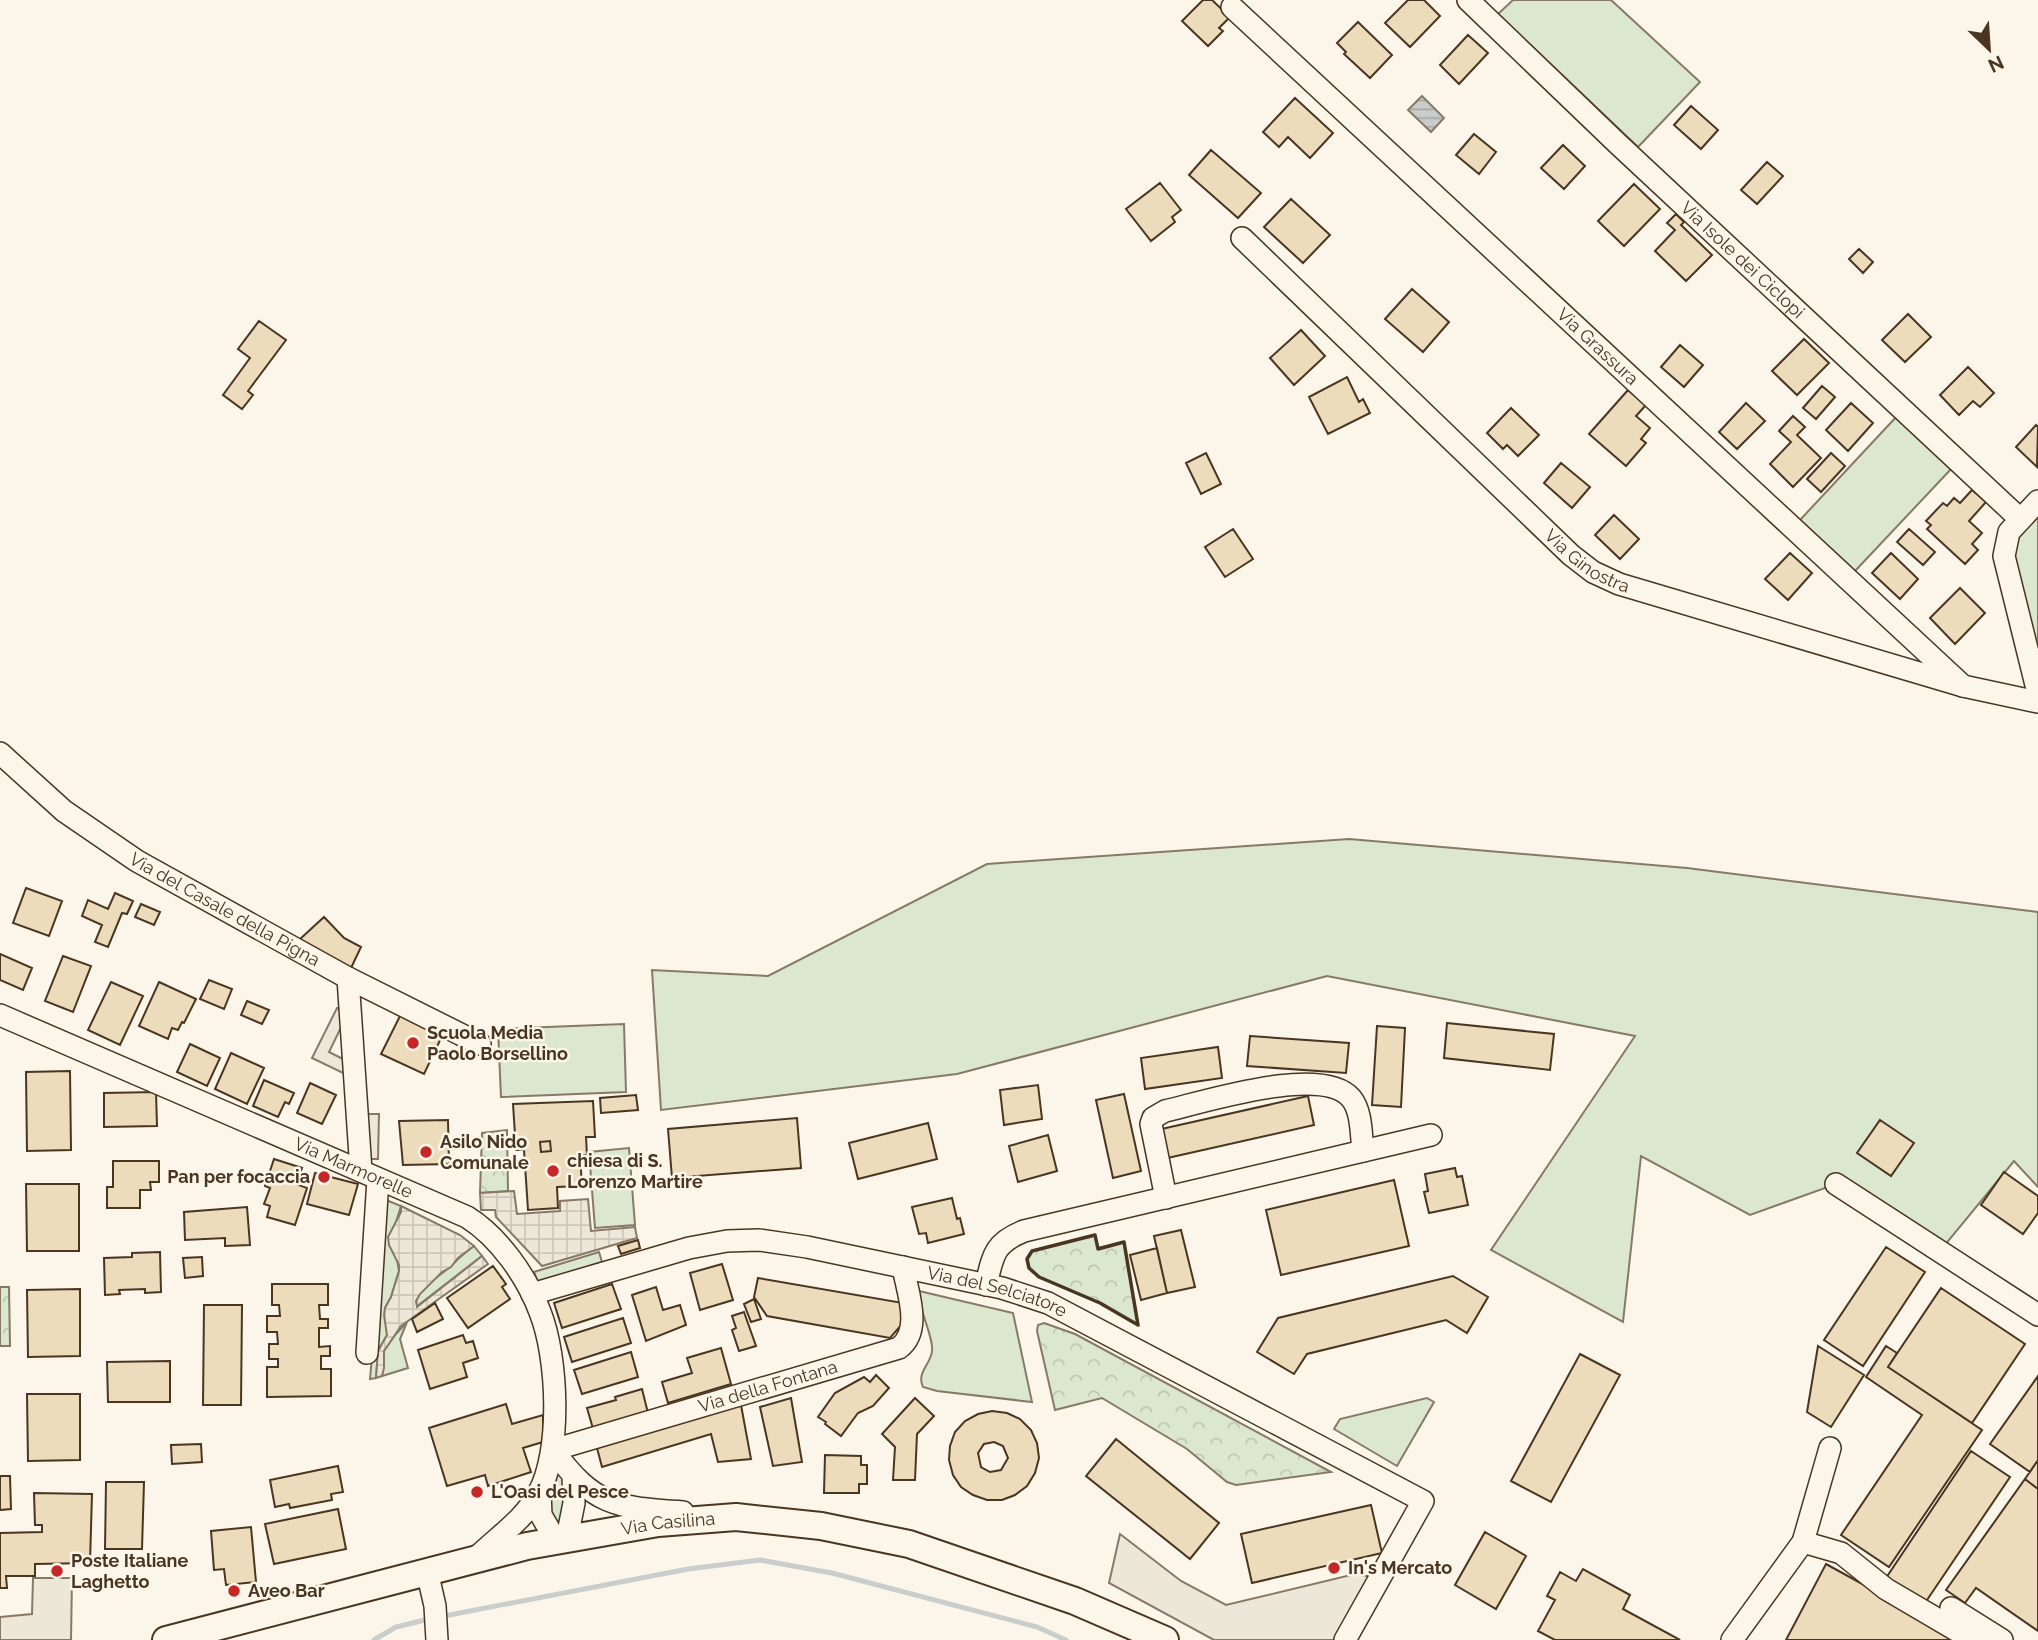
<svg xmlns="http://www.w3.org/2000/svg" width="2038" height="1640" viewBox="0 0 2038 1640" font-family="Raleway,sans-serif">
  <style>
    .grass { fill: #dce7d0; stroke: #887966; stroke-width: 2 }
    .park { fill: url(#park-crowns); stroke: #887966; stroke-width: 2 }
    .parking { fill: #ede7d9; stroke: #887966; stroke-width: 2 }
    .plaza { fill: url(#plaza-grid); stroke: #887966; stroke-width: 2 }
    .water { fill: url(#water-rules); stroke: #887966; stroke-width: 2 }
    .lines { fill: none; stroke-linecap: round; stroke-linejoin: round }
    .stream { stroke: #c9cecd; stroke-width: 5 }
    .building { fill: #ecdcbc; stroke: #4a3520; stroke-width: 2; fill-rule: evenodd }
    .minor-casing { stroke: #4a3520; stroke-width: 24 }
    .major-casing { stroke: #4a3520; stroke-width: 30 }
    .minor { stroke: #fbf6e9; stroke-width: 21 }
    .major { stroke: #fbf6e9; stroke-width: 26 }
    .wall { stroke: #4a3520; stroke-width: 3.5 }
    .poi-dot { fill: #c62828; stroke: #fbf6e9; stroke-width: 2.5 }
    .labels { text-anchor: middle; stroke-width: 5; stroke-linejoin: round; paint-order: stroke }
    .street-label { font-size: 18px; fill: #4a3520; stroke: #fbf6e9 }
    .poi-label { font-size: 18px; font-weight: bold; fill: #4a3520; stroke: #fbf6e9; text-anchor: start }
  </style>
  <defs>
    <pattern id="park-crowns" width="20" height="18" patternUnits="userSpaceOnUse" patternTransform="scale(1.75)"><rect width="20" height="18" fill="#dce7d0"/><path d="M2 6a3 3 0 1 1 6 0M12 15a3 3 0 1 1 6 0" fill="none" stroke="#bec7b2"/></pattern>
    <pattern id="plaza-grid" width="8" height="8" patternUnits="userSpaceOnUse" patternTransform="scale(1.75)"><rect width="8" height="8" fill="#ede7d9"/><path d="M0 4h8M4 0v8" fill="none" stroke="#cdc7ba"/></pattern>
    <pattern id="water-rules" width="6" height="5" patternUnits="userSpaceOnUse" patternTransform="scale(1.75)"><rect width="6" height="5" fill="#c9cecd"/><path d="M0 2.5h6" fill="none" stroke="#a5a8a6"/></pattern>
  </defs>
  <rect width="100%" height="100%" fill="#fbf6e9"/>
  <path class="grass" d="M1513,0H1611L1700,82L1638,147L1498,14Z
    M1898,415L1953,467L1855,571L1800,520Z
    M2038,501V693L2004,556Z
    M1349,839L1687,868L2038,912V1187L2014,1161L1940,1251L1836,1184L1750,1215L1641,1156L1623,1322L1491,1250L1635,1036L1327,976L957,1074L661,1110L652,970L768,976L987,864Z
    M624,1024L626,1092L501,1097L498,1029Z
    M629,1148L635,1225L595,1228L589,1152Z
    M386,1200L401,1206L389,1245L397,1259L399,1271L391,1297L385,1308L387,1335L378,1351L376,1378L370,1379Z
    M474,1246L482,1256L416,1307C414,1289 441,1276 452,1265C459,1258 465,1252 474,1246Z
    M599,1252L602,1262L538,1282L534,1272Z
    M919,1291L1013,1313L1032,1402L937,1391L923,1387C916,1373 931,1364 932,1351C934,1336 918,1311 919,1291Z
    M407,1322L400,1339L408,1368L382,1376L384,1351L395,1335Z
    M1427,1398L1434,1402L1397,1466L1334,1429L1340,1419Z
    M554,1462L568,1486L560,1521L557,1522L547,1515Z"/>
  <path class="park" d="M507,1130L508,1191L480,1193L482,1133Z
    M1095,1235L1098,1248L1124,1242L1138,1325L1100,1303L1039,1277L1029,1268L1027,1259L1032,1251Z
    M0,1287H9L10,1346H0Z
    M1044,1323L1075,1334L1331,1472L1236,1485L1227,1482L1187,1449L1102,1398L1055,1410L1037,1331L1038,1325Z"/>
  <path class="parking" d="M337,1008L348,1013L329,1052L349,1062L343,1073L312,1058Z
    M366,1114H379L378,1159H365Z
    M1120,1534L1181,1581L1226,1605L1355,1574L1373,1577L1336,1640H1214L1109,1583Z
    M33,1578H72L71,1640H0V1617L32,1614Z"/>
  <path class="plaza" d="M514,1191L517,1214L560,1211V1201L588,1199L591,1231L635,1227L637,1238L542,1266L496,1217L495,1210H481L480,1193Z
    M401,1206L460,1235L474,1246L458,1258L451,1267L442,1272L420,1294L416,1301L417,1307L482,1256L488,1264L401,1326L384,1351V1368L382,1376L376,1378L378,1351L387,1335L384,1315L385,1308L391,1297L399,1271V1265L389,1245L388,1237L401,1212Z"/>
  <path class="water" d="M1422,96L1444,118L1431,132L1408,110Z"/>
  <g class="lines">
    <path class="stream" d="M439,1617L688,1569L760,1560L832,1573L1037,1627L1066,1640
      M374,1640L396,1627L429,1619"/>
  </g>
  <path class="building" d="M1203,0H1212L1230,17L1219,28L1223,31L1208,46L1182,21Z
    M1408,0H1424L1440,16L1410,47L1385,23Z
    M1358,22L1392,55L1370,78L1344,54L1346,52L1337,43Z
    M1468,35L1488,53L1459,84L1440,65Z
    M1295,98L1333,133L1310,158L1288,137L1279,147L1263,132Z
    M1691,106L1718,130L1701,149L1674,125Z
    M1474,134L1496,152L1479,174L1456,155Z
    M1563,145L1585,166L1564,189L1541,168Z
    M1211,150L1261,193L1238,218L1189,175Z
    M1767,162L1783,176L1757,204L1741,190Z
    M1160,183L1181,210L1172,217L1175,222L1151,241L1126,209Z
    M1634,184L1660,209L1624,246L1598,221Z
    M1291,199L1330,235L1303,263L1264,227Z
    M1676,214L1684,222L1681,225L1712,255L1686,281L1655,251L1675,230L1667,223Z
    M1859,249L1873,262L1863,273L1849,259Z
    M1412,289L1449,322L1423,352L1385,319Z
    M1908,314L1931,337L1905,362L1882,340Z
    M259,321L286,340L248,391L253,395L242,409L223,395L250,358L238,349Z
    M1301,330L1325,356L1294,385L1270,358Z
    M1804,339L1829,363L1797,395L1772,371Z
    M1680,345L1703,365L1684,387L1661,367Z
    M1968,367L1994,393L1980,407L1973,401L1959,415L1940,395Z
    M1347,377L1359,402L1363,399L1370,413L1328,434L1309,397Z
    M1822,386L1835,397L1816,419L1803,408Z
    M1628,390L1646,405L1636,416L1650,428L1641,439L1646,443L1626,466L1589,434Z
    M1746,403L1765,421L1737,449L1719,432Z
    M1851,403L1873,423L1848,451L1826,430Z
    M1511,408L1539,435L1518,456L1507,445L1503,449L1487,433Z
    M1793,416L1805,427L1797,435L1821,458L1793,487L1770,464L1791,442L1779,431Z
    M2036,425L2038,427L2037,467L2016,447Z
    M1206,453L1221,484L1201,494L1186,463Z
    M1831,453L1845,466L1821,492L1807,479Z
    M1561,463L1590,487L1572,508L1544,483Z
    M1972,490L1986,502L1969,521L1982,533L1972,544L1978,550L1965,564L1927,529L1931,525L1926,521L1943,503L1947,506L1954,498L1960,503Z
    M1614,515L1639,539L1620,559L1595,535Z
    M1233,529L1253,559L1225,577L1205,547Z
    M1909,529L1935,552L1923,565L1897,542Z
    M1790,553L1812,573L1788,600L1765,579Z
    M1891,553L1918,579L1900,599L1872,573Z
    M1960,588L1985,613L1955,644L1930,618Z
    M26,888L62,901L49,936L13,923Z
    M115,893L133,901L127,914L122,913L108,947L95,942L102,925L82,916L88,900L108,909Z
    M141,904L160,912L154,925L135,917Z
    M324,917L344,938L361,947L351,968L299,940Z
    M0,954L32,968L23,990L0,980Z
    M63,956L91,966L73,1012L45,1001Z
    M209,980L232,989L224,1009L200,999Z
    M111,982L143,996L120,1045L88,1030Z
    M159,982L196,999L184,1023L182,1022L178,1030L172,1028L168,1039L139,1026Z
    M247,1001L269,1010L262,1024L241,1015Z
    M402,1012L444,1032L424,1074L381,1054Z
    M1447,1023L1554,1034L1550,1070L1444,1058Z
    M1377,1026L1405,1028L1401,1107L1372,1105Z
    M1250,1036L1349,1043L1346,1073L1247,1066Z
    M190,1044L220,1058L207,1086L177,1072Z
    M1218,1047L1222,1078L1145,1089L1141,1058Z
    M231,1053L264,1068L247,1104L215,1089Z
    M70,1071L71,1150L27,1151L26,1072Z
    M264,1080L294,1093L289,1104L285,1102L278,1117L253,1106Z
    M310,1083L336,1095L322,1124L297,1113Z
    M1038,1085L1042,1119L1004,1125L1000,1090Z
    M156,1092L157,1126L104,1127V1093Z
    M1124,1094L1141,1171L1113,1178L1096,1100Z
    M636,1095L638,1110L601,1113L600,1098Z
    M1308,1096L1314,1125L1163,1159L1157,1130Z
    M593,1101L595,1137H586L587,1155H580L582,1186L557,1187L558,1208L528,1210L524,1150H516L513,1104ZM550,1141L551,1151L541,1152L540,1142Z
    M797,1118L801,1168L672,1178L668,1129Z
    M448,1120L449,1164L403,1165L399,1121Z
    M1880,1120L1914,1143L1891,1176L1857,1153Z
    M928,1123L937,1159L858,1179L849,1143Z
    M1048,1135L1057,1171L1018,1182L1009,1146Z
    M550,1141L551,1151L541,1152L540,1142Z
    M274,1159L302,1168L296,1184L307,1188L295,1225L267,1217L270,1206L264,1204L270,1188L265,1186Z
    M113,1161H159V1182H150L151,1190H140V1208H107V1187H113Z
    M1455,1168L1457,1177L1462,1176L1468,1205L1429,1213L1424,1192L1428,1191L1425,1174Z
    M2004,1172L2038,1196V1213L2023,1234L1981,1205Z
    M315,1173L358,1184L349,1215L307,1204Z
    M1394,1180L1409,1246L1281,1275L1266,1210Z
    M26,1184H79V1251H27Z
    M952,1198L957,1219L960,1218L964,1234L928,1243L926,1233L919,1234L912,1207Z
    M247,1207L250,1245L225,1246V1238L185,1240L184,1212Z
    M1181,1230L1195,1287L1167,1293L1154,1236Z
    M638,1240L640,1248L621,1254L618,1246Z
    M1886,1247L1925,1272L1863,1366L1824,1340Z
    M1157,1248L1167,1293L1141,1300L1130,1255Z
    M160,1252L161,1292L145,1293V1289L119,1290L120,1294L105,1295L104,1258L132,1257V1253Z
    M202,1257L203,1276L185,1278L183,1258Z
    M722,1264L733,1300L700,1310L690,1273Z
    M493,1266L506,1284L502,1287L510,1299L468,1328L447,1298Z
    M1453,1276L1488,1297L1467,1333L1446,1320L1307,1354L1294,1374L1257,1352L1278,1318Z
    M758,1278L903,1303L904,1322L890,1338L767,1316L754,1297Z
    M272,1284H328V1305H319L320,1319H328V1328H319V1347L330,1346V1356H321V1369H331V1396L267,1397V1367H278V1359H269V1344H278L277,1332H267V1316H280L279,1305H272Z
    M612,1284L621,1309L562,1328L554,1303Z
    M656,1287L663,1310L680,1305L686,1325L646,1341L632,1295Z
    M1941,1288L2025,1344L1972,1423L1888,1367Z
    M80,1289V1356L28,1357L27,1290Z
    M754,1299L761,1319L751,1322L744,1304Z
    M435,1303L443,1319L417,1332L412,1319Z
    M204,1305H242L241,1405H203Z
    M744,1312L756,1346L739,1351L732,1330L736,1328L732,1316Z
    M623,1318L631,1343L572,1362L564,1337Z
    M463,1335L466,1343L473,1341L478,1358L463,1363L467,1377L430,1389L418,1350Z
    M1818,1346L1864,1375L1831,1427L1807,1412Z
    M1886,1346L1897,1353L1888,1367L1982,1430L1889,1567L1841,1535L1922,1415L1866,1377Z
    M721,1348L731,1384L668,1403L662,1382L692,1373L687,1358Z
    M631,1352L638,1377L582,1394L574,1370Z
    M1580,1354L1620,1375L1551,1502L1511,1481Z
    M170,1361V1402H108L107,1362Z
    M876,1375L889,1388L873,1406L858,1413L841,1436L825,1424L826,1422L818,1417L835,1393L864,1377L870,1382Z
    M2038,1376V1460L2030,1472L1990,1444Z
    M642,1389L648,1413L594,1432L587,1408L616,1400L615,1397Z
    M27,1394H80V1460L28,1461Z
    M791,1398L802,1462L773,1466L760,1407Z
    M915,1398L934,1416L917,1434L915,1480H893L895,1447L882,1434Z
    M506,1404L512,1424L543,1415V1442L523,1448L531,1472L488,1486L485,1475L447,1486L429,1428Z
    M741,1405L751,1459L718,1462L711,1434L602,1467L597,1448Z
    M992,1411L1007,1413L1020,1419L1031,1430L1037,1443L1039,1458L1035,1473L1027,1486L1015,1495L1002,1500H987L973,1495L961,1487L953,1475L949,1460L950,1446L955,1432L965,1421L978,1414ZM994,1442L1003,1446L1008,1458L1001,1470L990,1472L981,1467L978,1453L984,1444Z
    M1116,1439L1219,1523L1190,1559L1086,1476Z
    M201,1444L202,1462L172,1464L171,1445Z
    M1971,1451L2010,1477L1923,1606L1884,1581Z
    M825,1455L861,1456V1465H867V1484H859V1493H824Z
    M2038,1460V1489L2025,1479Z
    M338,1466L343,1492L331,1494L332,1500L290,1508L289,1504L275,1507L270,1480Z
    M0,1476H10L11,1509L0,1510Z
    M2025,1479L2038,1489V1631L1976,1588L1965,1603L1946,1590Z
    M106,1482H144L142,1549H105Z
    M34,1493L92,1494L90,1563L35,1564V1576H6L7,1588H0V1533L42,1532V1525H35Z
    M1371,1505L1382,1553L1252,1583L1241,1534Z
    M338,1509L346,1549L274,1564L265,1524Z
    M251,1527L256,1582L226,1585L224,1569L214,1570L211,1531Z
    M1485,1532L1526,1556L1496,1609L1455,1585Z
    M1826,1564L1964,1640H1786Z
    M1583,1569L1630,1595L1623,1609L1680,1640H1555L1538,1631L1555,1600L1547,1596L1560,1572L1576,1581Z"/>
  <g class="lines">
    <defs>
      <g id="minor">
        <path id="s1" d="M1468,0L1618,144L2020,519"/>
        <path id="s2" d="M1232,7L1963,686"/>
        <path id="s3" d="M1242,238L1571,555L1593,572L1619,584L1963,686L2038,702"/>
        <path d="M2038,501L2009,532L2004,556L2038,693"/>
        <path id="s4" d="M0,753L64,811L137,861L348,978L361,1171"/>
        <path d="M348,978L480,1044"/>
        <path id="s5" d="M0,1015L467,1217C499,1237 527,1277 540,1312C558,1357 562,1452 538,1494C524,1520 496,1538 475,1559"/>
        <path d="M1836,1184L2038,1315"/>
        <path d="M1166,1198L1151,1124L1153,1118L1165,1111C1204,1102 1322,1064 1351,1098C1362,1111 1361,1135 1363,1151"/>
        <path d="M986,1285C993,1255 994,1243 1024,1231L1431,1135"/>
        <path id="s6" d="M532,1294L689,1248L727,1241L759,1240L807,1247L1002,1288L1048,1303L1423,1501L1345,1640"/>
        <path d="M367,1353L378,1179"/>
        <path id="s7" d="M553,1450L899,1348C923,1330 907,1291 903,1267"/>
        <path d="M553,1450C595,1507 616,1507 683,1512"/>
        <path d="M540,1492L541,1515L556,1541"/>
        <path d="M567,1538L574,1503L573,1476"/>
        <path d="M1803,1542L1841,1553L1886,1589L1973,1640"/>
        <path d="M427,1571L435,1606L437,1640"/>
        <path d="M1951,1608L2002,1640"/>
        <path d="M1732,1640L1803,1542L1830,1448"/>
      </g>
      <g id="major">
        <path id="s8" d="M166,1640L527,1546L658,1523L736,1517L821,1526L909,1544L1075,1601L1165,1640"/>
      </g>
    </defs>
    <use href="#minor" class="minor-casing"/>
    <use href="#major" class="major-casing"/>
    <use href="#minor" class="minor"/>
    <use href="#major" class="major"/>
    <path class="wall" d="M1095,1235L1098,1249L1124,1242L1138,1325L1100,1303L1039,1277L1029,1268L1027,1259L1032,1251Z"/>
  </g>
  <g class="poi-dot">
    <circle cx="413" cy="1043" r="7"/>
    <circle cx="426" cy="1152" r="7"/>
    <circle cx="553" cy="1171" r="7"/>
    <circle cx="324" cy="1177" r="7"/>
    <circle cx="477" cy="1492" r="7"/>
    <circle cx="1334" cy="1568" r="7"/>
    <circle cx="57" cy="1571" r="7"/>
    <circle cx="234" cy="1591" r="7"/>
  </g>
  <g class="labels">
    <g class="street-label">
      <text dy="6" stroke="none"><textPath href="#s1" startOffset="378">Via Isole dei Ciclopi</textPath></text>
      <text dy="6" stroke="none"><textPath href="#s2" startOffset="499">Via Grassura</textPath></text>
      <text dy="6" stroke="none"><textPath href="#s3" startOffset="474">Via Ginostra</textPath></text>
      <text dy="6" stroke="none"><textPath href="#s4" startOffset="275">Via del Casale della Pigna</textPath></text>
      <text dy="6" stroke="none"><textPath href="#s5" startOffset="385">Via Marmorelle</textPath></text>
      <text dy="6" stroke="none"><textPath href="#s6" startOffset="478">Via del Selciatore</textPath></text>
      <text dy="6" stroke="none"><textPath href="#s7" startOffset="224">Via della Fontana</textPath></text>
      <text dy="6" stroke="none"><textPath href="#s8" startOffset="516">Via Casilina</textPath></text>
    </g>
    <g class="poi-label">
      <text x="427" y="1039">Scuola Media<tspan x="427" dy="21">Paolo Borsellino</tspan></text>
      <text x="440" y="1148">Asilo Nido<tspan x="440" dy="21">Comunale</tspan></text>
      <text x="567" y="1167">chiesa di S.<tspan x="567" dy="21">Lorenzo Martire</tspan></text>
      <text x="310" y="1183" text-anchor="end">Pan per focaccia</text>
      <text x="491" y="1498">L'Oasi del Pesce</text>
      <text x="71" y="1567">Poste Italiane<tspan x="71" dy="21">Laghetto</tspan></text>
      <text x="1348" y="1574">In's Mercato</text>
      <text x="248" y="1597">Aveo Bar</text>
    </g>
  </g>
  <g transform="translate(1989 49) rotate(155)" stroke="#fbf6e9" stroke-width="5" paint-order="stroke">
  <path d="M0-5L12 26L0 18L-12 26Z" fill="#4a3520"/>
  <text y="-10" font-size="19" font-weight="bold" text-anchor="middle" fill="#4a3520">N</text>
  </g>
</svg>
